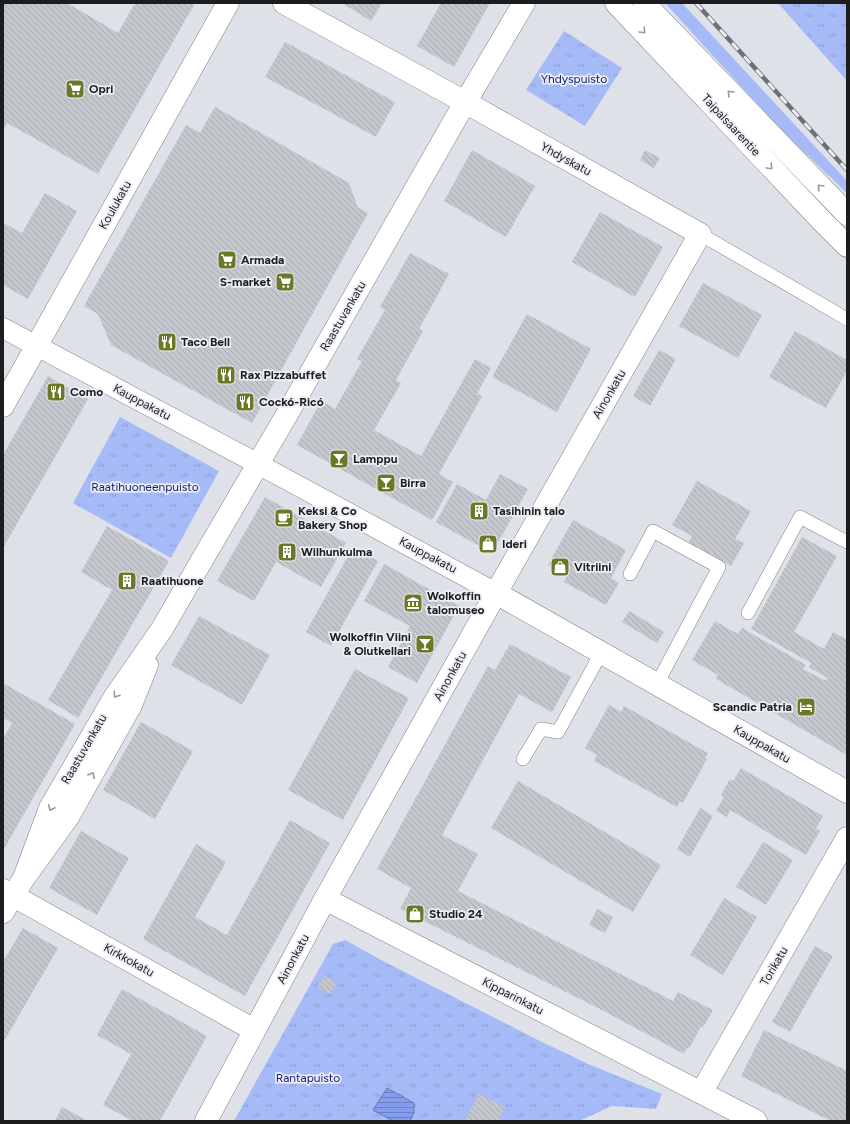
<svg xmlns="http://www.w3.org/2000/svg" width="850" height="1124" viewBox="0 0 850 1124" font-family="Figtree,sans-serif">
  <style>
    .grass { fill: #a5baf7 }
    .park { fill: url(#park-tufts) }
    .water { fill: url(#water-rules); stroke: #6577b0 }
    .building { fill: url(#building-back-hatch) }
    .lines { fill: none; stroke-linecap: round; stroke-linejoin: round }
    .service-casing { stroke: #81838a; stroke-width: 14 }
    .pedestrian-casing { stroke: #81838a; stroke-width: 21 }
    .minor-casing { stroke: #81838a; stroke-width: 23 }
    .tertiary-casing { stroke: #81838a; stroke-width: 23 }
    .secondary-casing { stroke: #81838a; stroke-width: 23 }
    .primary-casing { stroke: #81838a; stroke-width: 23 }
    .service { stroke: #fff; stroke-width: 13 }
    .pedestrian { stroke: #fff; stroke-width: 20 }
    .minor { stroke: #fff; stroke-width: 22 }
    .tertiary { stroke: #fff; stroke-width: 22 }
    .secondary { stroke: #fff; stroke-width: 22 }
    .primary { stroke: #fff; stroke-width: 22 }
    .rail-casing { stroke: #6e7074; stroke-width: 4.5 }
    .rail { stroke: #eceef5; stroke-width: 3; stroke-dasharray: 9; stroke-linecap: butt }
    .oneway { stroke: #99999a }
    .labels { text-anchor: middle; stroke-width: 3.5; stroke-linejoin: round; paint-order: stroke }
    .park-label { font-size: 12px; fill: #131c76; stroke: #eceef5 }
    .poi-label { font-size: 12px; font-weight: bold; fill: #1c1d1f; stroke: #eceef5; text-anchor: start }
    .street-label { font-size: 12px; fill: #1c1d1f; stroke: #eceef5 }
  </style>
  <defs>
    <pattern id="park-tufts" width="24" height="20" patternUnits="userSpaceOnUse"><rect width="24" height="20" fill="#a5baf7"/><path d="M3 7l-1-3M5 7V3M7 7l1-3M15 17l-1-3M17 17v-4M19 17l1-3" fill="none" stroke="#8d9fd3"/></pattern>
    <pattern id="water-rules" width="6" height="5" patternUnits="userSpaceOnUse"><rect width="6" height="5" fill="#849eee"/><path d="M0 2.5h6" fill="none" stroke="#6b80c0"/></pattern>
    <pattern id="building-back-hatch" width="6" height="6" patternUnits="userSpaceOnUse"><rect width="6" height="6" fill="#c5c7ce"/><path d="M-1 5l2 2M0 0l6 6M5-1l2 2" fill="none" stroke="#a9aab0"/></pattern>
  </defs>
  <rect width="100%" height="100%" fill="#dee1e8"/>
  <path class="grass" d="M665,3H682L847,181V193L776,125Z"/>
  <path class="park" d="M778,3H847V81Z
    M564,31L622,68L585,126L526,90Z
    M120,417L219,471L171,558L73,503Z
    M345,940L381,960L540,1041L588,1064L662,1094L656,1109L612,1106L579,1121H234L333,944Z"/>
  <path class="water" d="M387,1088L414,1103V1113L410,1121H393L373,1110Z"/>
  <path class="building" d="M3,3H67L118,33L135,3H195L98,174L7,123L3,130Z
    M342,3H382L371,21Z
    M441,3H490L454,67L417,46Z
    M285,42L395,102L376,137L265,77Z
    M215,107L349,183L358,208L368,213L252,423L111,345L98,314L84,306L186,125L200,133Z
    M472,150L535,186L506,237L444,201Z
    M645,150L660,158L654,168L640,160Z
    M45,193L77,211L28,299L3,285V223L22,233Z
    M600,212L663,247L635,297L572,262Z
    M410,253L449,274L419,329L423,331L396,380L401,383L374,430L421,456L475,359L491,368L477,394L482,396L439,474L453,482L432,520L297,445L321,401L335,409L362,361L357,359L385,310L380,307Z
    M703,283L762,315L738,358L679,326Z
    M527,314L591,349L557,412L492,377Z
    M795,331L847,360V371L826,408L769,377Z
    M659,350L676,359L650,406L633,396Z
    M48,376L88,399L3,548V455Z
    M500,474L528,489L492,553L436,522L457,484L486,500Z
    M697,481L751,511L735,539L744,543L731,566L689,542L692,536L672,525Z
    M265,497L346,543L321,587L276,562L254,601L217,581Z
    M573,520L626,550L611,578L619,583L606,605L564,582L567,576L548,565Z
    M107,526L169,561L78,718L48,700L112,590L81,572Z
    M802,537L837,556L794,632L824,649L833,632L847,640V755L716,679L718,675L692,660L715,621L738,634L742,628L806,665L803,669L824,680L829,679L809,667L811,663L751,629Z
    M353,547L378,561L331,646L306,632Z
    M384,564L459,606L417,683L388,667L410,626L364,601Z
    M629,611L664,632L657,643L622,622Z
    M199,616L270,655L242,705L171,665Z
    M510,644L571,677L552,712L519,694L442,835L478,854L458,891L673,1001L678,992L713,1010L704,1026L700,1028L690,1047L686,1049L684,1054L598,1008L400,909L411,888L377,869L488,666L495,670Z
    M355,669L409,698L343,820L288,790Z
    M3,683L75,724L3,851V739L12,723L3,718Z
    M609,705L621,712L624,706L708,753L705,758L707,759L683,803L680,801L677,807L594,761L597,755L585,748Z
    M141,722L193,751L155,819L103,790Z
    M741,768L823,816L816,829L820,831L806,855L730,810L727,817L716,811L724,797L721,795L730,779L733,781Z
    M518,781L661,865L633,912L491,828Z
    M700,808L713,816L690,857L677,849Z
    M290,820L330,843L245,996L143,939L196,844L226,862L195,917L227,935Z
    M81,831L129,858L97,915L49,888Z
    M763,842L793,860L766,905L736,887Z
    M724,898L757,917L723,975L690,955Z
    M597,909L613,917L605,933L589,925Z
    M23,928L58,948L3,1043V962Z
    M815,946L833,956L790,1032L772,1022Z
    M324,975L337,983L330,994L317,987Z
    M122,989L207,1036L160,1121H133L103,1105L131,1054L97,1035Z
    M764,1030L847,1071V1121H831L741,1076Z
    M479,1094L505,1107L499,1119L502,1121H465Z
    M62,1107L88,1121H55Z"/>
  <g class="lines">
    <defs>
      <path id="service" d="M700,234L847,319
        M630,574L653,531L719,567L657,684
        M748,613L800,517L847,542
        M523,759L541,729L558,732L601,653"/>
      <path id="pedestrian" d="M3,328L258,464L496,593"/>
      <path id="minor" d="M284,3L465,102L700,234L505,577L325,899
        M496,593L847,792
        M24,878L50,808L114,698L162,629L191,579L286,416L456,118L524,3
        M3,912L24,878L68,817L131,705L147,665"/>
      <path id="tertiary" d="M3,890L254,1030
        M701,1093L847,838
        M206,1121L325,899L756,1121"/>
      <path id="secondary" d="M616,3L822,221L847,246
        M644,3L847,214"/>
      <path id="primary" d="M3,406L228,3"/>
    </defs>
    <use href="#service" class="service-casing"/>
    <use href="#pedestrian" class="pedestrian-casing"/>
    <use href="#minor" class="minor-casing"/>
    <use href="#tertiary" class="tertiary-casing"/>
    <use href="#secondary" class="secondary-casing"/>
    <use href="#primary" class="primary-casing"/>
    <use href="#service" class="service"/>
    <use href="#pedestrian" class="pedestrian"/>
    <use href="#minor" class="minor"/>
    <use href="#tertiary" class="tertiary"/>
    <use href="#secondary" class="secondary"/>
    <use href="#primary" class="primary"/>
    <defs>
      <path id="rail" d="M696,3L847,170"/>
    </defs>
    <use href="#rail" class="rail-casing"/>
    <use href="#rail" class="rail"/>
  </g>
  <defs><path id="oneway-chevron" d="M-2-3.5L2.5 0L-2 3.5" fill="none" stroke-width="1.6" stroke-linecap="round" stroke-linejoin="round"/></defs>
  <g class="oneway">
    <use href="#oneway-chevron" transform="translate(643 31) rotate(47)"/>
    <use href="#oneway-chevron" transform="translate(730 93) rotate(-134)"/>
    <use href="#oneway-chevron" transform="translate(770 167) rotate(47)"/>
    <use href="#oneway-chevron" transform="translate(820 187) rotate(-134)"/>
    <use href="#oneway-chevron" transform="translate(116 695) rotate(124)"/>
    <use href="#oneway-chevron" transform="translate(92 775) rotate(-61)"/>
    <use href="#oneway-chevron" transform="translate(51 808) rotate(115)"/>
  </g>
  <defs>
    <symbol id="supermarket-square" viewBox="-11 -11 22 22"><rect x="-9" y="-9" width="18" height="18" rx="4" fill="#6a7927" stroke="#eceef5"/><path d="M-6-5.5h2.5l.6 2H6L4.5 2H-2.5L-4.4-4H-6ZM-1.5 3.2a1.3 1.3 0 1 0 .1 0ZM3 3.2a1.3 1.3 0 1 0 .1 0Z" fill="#fff"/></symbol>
    <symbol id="restaurant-square" viewBox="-11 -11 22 22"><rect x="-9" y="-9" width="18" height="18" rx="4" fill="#6a7927" stroke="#eceef5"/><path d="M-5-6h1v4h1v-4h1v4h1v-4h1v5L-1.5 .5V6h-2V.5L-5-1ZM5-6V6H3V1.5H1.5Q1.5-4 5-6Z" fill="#fff"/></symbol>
    <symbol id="bar-square" viewBox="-11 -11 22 22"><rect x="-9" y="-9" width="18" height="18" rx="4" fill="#6a7927" stroke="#eceef5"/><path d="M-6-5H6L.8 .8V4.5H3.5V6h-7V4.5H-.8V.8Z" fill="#fff"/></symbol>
    <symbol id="building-square" viewBox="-11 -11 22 22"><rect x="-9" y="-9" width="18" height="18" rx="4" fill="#6a7927" stroke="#eceef5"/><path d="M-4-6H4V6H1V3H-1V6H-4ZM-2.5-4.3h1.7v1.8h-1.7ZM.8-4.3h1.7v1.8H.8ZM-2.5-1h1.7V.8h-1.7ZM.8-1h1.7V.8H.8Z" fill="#fff"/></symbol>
    <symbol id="cafe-square" viewBox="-11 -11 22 22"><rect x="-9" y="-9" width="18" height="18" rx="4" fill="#6a7927" stroke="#eceef5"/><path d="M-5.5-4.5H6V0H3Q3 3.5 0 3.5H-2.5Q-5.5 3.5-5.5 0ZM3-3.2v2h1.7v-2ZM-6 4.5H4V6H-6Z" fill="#fff"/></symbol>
    <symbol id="shop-square" viewBox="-11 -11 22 22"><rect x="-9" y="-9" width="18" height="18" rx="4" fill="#6a7927" stroke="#eceef5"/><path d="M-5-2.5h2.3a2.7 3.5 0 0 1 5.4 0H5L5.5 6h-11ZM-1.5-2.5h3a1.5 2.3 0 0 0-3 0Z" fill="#fff"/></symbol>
    <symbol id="museum-square" viewBox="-11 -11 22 22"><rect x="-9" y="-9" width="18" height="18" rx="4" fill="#6a7927" stroke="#eceef5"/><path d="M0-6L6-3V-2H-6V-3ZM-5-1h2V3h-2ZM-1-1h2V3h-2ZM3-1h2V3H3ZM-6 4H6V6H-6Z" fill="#fff"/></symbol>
    <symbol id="hotel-square" viewBox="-11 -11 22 22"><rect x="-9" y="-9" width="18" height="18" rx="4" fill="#6a7927" stroke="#eceef5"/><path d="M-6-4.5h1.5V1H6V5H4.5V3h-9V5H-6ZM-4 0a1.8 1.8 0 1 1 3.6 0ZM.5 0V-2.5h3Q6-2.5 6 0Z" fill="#fff"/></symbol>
  </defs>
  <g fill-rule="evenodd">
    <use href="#supermarket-square" x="64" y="78" width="22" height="22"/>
    <use href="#supermarket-square" x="216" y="249" width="22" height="22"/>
    <use href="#supermarket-square" x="274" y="271" width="22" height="22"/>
    <use href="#restaurant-square" x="156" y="331" width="22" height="22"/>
    <use href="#restaurant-square" x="215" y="364" width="22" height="22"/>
    <use href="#restaurant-square" x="45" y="381" width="22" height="22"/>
    <use href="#restaurant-square" x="234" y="391" width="22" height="22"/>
    <use href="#bar-square" x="328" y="448" width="22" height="22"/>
    <use href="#bar-square" x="375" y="472" width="22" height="22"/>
    <use href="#building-square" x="468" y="500" width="22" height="22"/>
    <use href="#cafe-square" x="273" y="507" width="22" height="22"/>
    <use href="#shop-square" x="477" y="533" width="22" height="22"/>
    <use href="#building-square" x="276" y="541" width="22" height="22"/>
    <use href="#shop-square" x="549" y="556" width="22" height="22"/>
    <use href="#building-square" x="116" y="570" width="22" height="22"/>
    <use href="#museum-square" x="402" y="592" width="22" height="22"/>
    <use href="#bar-square" x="414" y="633" width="22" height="22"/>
    <use href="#hotel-square" x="795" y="696" width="22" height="22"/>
    <use href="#shop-square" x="404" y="903" width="22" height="22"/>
  </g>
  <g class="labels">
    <g class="park-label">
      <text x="574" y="83">Yhdyspuisto</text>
      <text x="145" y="491">Raatihuoneenpuisto</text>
      <text x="308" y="1082">Rantapuisto</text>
    </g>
    <g class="poi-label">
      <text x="89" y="93">Opri</text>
      <text x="241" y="264">Armada</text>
      <text x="271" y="286" text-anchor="end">S-market</text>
      <text x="181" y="346">Taco Bell</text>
      <text x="240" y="379">Rax Pizzabuffet</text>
      <text x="70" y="396">Como</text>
      <text x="259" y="406">Cockó-Ricó</text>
      <text x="353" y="463">Lamppu</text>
      <text x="400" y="487">Birra</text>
      <text x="298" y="515">Keksi &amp; Co<tspan x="298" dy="14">Bakery Shop</tspan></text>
      <text x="493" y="515">Tasihinin talo</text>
      <text x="502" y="548">Ideri</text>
      <text x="301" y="556">Wilhunkulma</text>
      <text x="574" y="571">Vitriini</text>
      <text x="141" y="585">Raatihuone</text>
      <text x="427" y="600">Wolkoffin<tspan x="427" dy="14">talomuseo</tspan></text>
      <text x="411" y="641" text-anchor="end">Wolkoffin Viini<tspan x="411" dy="14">&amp; Olutkellari</tspan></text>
      <text x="792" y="711" text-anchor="end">Scandic Patria</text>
      <text x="429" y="918">Studio 24</text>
    </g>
    <g class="street-label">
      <text transform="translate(731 125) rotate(47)" y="4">Taipalsaarentie</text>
      <text transform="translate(566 159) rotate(29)" y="4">Yhdyskatu</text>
      <text transform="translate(115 205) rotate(-61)" y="4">Koulukatu</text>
      <text transform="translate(343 316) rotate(-60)" y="4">Raastuvankatu</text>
      <text transform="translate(609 394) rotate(-60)" y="4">Ainonkatu</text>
      <text transform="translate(142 402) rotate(28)" y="4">Kauppakatu</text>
      <text transform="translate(428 555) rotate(28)" y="4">Kauppakatu</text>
      <text transform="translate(450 676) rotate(-61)" y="4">Ainonkatu</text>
      <text transform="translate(762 744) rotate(30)" y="4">Kauppakatu</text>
      <text transform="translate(84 749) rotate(-60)" y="4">Raastuvankatu</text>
      <text transform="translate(293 959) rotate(-62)" y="4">Ainonkatu</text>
      <text transform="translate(129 960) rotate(29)" y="4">Kirkkokatu</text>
      <text transform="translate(774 966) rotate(-60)" y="4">Torikatu</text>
      <text transform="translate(513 996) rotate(27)" y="4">Kipparinkatu</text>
    </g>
  </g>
  <rect width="850" height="1124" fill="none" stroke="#1c1d1f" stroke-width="8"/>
</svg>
